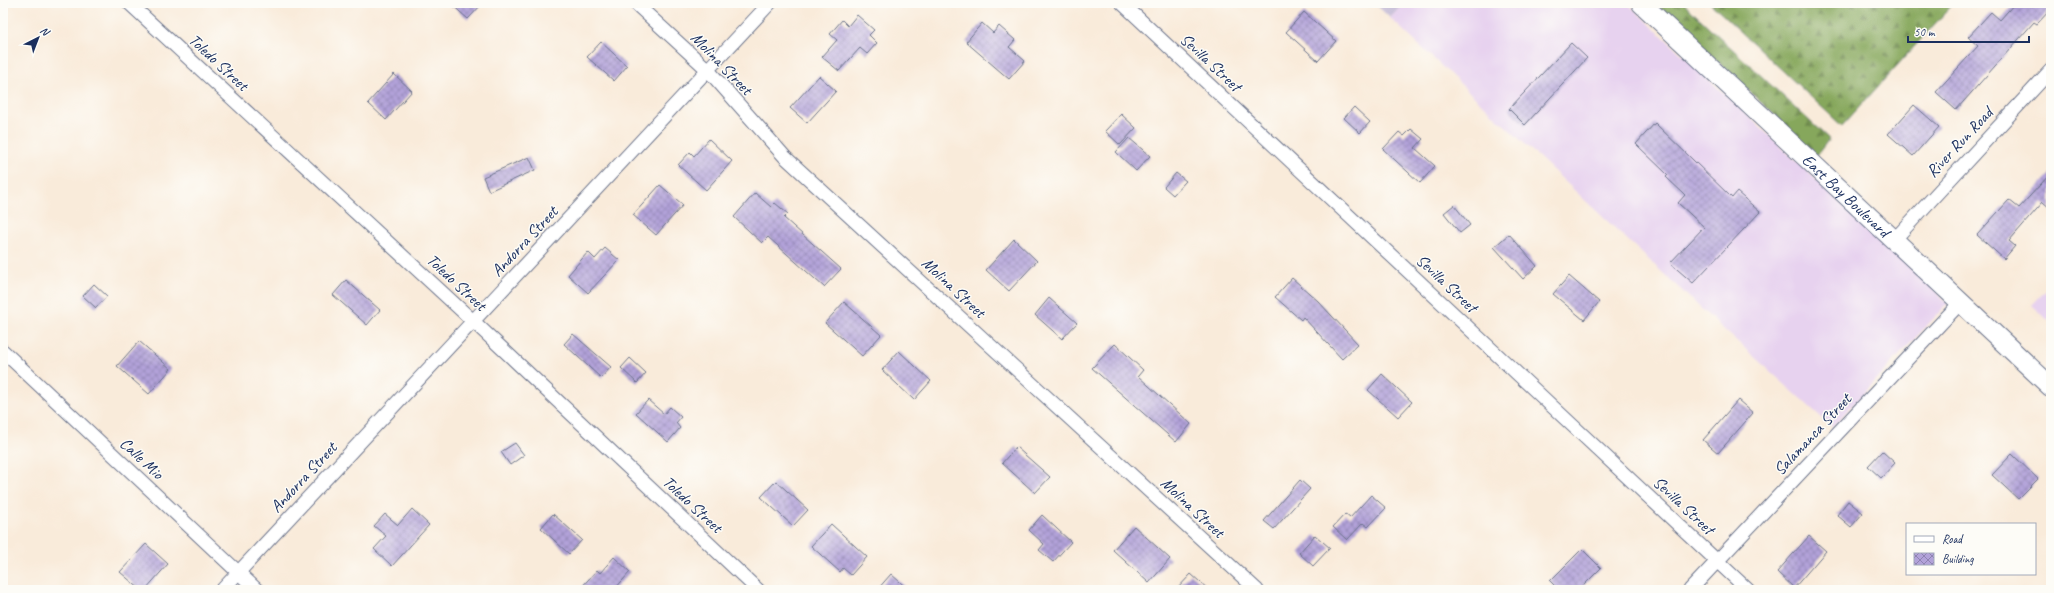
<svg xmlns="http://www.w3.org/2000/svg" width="2054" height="593" viewBox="0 0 2054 593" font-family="Caveat,sans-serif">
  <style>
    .built { fill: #e7d2ef }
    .industrial { fill: #c8bfd8 }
    .forest { fill: url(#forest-firs); stroke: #506b5c }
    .building { fill: url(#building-cross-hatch) }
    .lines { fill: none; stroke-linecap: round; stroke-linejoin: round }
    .street-casing { stroke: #697189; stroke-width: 15 }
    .secondary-casing { stroke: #697189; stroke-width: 21 }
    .street { stroke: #fff; stroke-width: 13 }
    .secondary { stroke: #fff; stroke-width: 19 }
    .labels { text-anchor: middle; stroke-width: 3; stroke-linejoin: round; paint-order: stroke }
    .street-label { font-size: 17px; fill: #1b2f5e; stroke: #fdfcf7 }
  </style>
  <defs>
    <pattern id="forest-firs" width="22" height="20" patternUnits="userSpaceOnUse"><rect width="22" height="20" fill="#86a75b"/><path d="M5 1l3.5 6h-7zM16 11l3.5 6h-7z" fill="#6d884e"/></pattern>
    <pattern id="building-cross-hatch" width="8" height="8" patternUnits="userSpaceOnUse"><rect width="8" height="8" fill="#b2a2d9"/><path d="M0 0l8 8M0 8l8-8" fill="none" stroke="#9084b3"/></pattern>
  </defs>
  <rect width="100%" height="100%" fill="#fdfcf7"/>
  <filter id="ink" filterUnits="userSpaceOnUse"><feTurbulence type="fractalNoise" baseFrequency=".025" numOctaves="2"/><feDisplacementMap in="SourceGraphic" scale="8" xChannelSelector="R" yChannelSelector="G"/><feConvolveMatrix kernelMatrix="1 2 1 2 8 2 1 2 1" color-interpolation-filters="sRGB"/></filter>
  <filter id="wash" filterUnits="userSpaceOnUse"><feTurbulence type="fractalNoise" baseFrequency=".012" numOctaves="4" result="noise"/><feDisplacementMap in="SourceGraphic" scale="16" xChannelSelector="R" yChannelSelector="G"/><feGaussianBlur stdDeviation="0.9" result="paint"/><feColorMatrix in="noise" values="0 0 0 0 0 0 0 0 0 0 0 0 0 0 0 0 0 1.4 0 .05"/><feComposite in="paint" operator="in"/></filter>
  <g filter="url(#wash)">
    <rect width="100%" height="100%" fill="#f9ebda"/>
    <path class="built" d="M1404,3H1627L1948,303L1832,427L1709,316L1390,18Z
      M2051,285V323L2032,305Z"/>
    <path class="industrial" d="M1374,3H1404L1390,18Z"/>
    <path class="forest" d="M1655,3H1683L1829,139L1817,155Z
      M1710,3H1954L1842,126Z"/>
    <g id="blocks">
      <path class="building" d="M450,3H483L468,19Z
        M2015,3H2051V9L2037,24L2034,22L1956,110L1936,92L1978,46L1968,37L1991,12L2000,20Z
        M1304,12L1336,41L1318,61L1286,32Z
        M857,15L874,30L869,35L877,43L867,54L860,48L839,71L822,57L837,40L830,34L842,20L848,26Z
        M982,23L993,33L999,26L1015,40L1009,47L1025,61L1009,79L966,42Z
        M601,42L627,66L614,81L587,57Z
        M1571,43L1587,58L1525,125L1509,109Z
        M394,74L412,91L386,120L368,103Z
        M819,76L836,91L807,123L790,108Z
        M1914,105L1939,127L1913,156L1888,134Z
        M1354,107L1370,122L1360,133L1344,118Z
        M1121,114L1136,128L1120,145L1105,131Z
        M1655,123L1732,198L1737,192L1760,212L1693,283L1670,263L1704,227L1678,203L1685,195L1666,177L1668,175L1636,144Z
        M1411,129L1423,139L1415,148L1435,166L1420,183L1383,149L1399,132L1404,136Z
        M1129,138L1150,156L1136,171L1116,152Z
        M709,139L732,161L706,190L678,165L690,152L694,156Z
        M529,157L535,170L489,191L483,177Z
        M1176,173L1186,181L1173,195L1164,187Z
        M2051,173V209L2043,202L2009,241L2015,246L2004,259L1977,235L2009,200L2019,208Z
        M660,185L683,205L656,235L633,215Z
        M755,193L771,207L775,203L788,214L784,218L841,269L824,287L768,237L762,243L734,217Z
        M1454,205L1470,225L1460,233L1444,213Z
        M1509,234L1537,266L1523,279L1494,247Z
        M1014,239L1037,261L1009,291L986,270Z
        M605,248L619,260L588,293L568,275L588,252L595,259Z
        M1569,276L1599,302L1584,320L1553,294Z
        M1292,278L1318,301L1358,344L1342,359L1303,317L1301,320L1275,297Z
        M346,280L380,310L367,325L333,295Z
        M94,284L107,296L96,308L83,296Z
        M1049,298L1077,323L1062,339L1035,315Z
        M844,302L881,335L862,356L825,323Z
        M573,334L611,367L601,378L564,344Z
        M139,341L171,369L149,394L117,366Z
        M1115,344L1143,370L1138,376L1191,424L1176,442L1092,368Z
        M899,351L931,381L914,400L882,370Z
        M630,358L646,373L637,383L621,368Z
        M1382,374L1412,402L1398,417L1368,390Z
        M648,400L664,414L670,407L681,417L676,423L680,428L668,442L636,413Z
        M1738,400L1753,413L1718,453L1703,440Z
        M515,443L524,455L510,465L501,452Z
        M1016,447L1050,477L1035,493L1002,463Z
        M1882,451L1895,463L1881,478L1868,466Z
        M2012,454L2038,479L2018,499L1992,475Z
        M1300,480L1310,489L1274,529L1264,521Z
        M776,481L808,510L793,526L761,497Z
        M1371,495L1386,508L1368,527L1363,523L1347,540L1333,527L1345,514L1350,518Z
        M1848,501L1863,513L1851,527L1837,515Z
        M412,509L429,525L392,566L374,549L386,536L374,526L385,514L398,525Z
        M553,514L582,540L569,554L541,528Z
        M1042,515L1071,542L1053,562L1039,550L1044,544L1029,530Z
        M831,524L867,557L851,575L843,568L840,572L811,546Z
        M1134,526L1170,559L1149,583L1113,550Z
        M1315,535L1330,548L1313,566L1299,553Z
        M1809,536L1826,551L1794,588L1777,572Z
        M146,544L168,564L145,590H141L120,572Z
        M1582,549L1601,568L1579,590H1559L1550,581Z
        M614,557L630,572L614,590H579L597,570L600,573Z
        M891,574L909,590H877Z
        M1191,574L1209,590H1176Z"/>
    </g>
  </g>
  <g filter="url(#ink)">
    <use href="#blocks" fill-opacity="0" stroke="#697189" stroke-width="1"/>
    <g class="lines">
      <defs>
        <path id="street" d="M129,3L473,321L758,590
          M635,3L708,70L785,157L1257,590
          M1122,3L1748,590
          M1894,240L2051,70
          M3,351L257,590
          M222,590L770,3
          M1690,590L1961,302"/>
        <g id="secondary">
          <path id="s1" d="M1641,3L2051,387"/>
        </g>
      </defs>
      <use href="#street" class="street-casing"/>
      <use href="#secondary" class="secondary-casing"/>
      <use href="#street" class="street"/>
      <use href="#secondary" class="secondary"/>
    </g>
  </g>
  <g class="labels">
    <g class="street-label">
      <text transform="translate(219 62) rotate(43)" y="6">Toledo Street</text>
      <text transform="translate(1211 62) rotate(43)" y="6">Sevilla Street</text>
      <text transform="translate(722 63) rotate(46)" y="6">Molina Street</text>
      <text transform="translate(1959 142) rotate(-47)" y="6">River Run Road</text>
      <text dy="6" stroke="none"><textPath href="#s1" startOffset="281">East Bay Boulevard</textPath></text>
      <text transform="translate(524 241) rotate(-47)" y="6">Andorra Street</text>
      <text transform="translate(457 282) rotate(43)" y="6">Toledo Street</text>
      <text transform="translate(1447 283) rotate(43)" y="6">Sevilla Street</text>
      <text transform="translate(954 287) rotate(43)" y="6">Molina Street</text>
      <text transform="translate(1812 434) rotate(-47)" y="6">Salamanca Street</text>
      <text transform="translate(142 458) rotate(43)" y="6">Calle Mio</text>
      <text transform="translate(303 477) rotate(-47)" y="6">Andorra Street</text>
      <text transform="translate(693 504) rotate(43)" y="6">Toledo Street</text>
      <text transform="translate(1684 505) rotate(43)" y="6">Sevilla Street</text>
      <text transform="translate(1193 507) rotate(43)" y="6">Molina Street</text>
    </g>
  </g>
  <rect width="2054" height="593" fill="none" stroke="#fdfcf7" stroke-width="16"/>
  <rect x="1906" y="523" width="130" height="52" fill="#fdfcf7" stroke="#a3aaba"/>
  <rect x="1914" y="536" width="20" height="6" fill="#ffffff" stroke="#a3aaba"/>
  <text x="1942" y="543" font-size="12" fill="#1b2f5e">Road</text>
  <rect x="1914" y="553" width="20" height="12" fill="url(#building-cross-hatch)" stroke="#a3aaba"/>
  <text x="1942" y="563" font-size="12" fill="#1b2f5e">Building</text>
  <g transform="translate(38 38) rotate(42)" stroke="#fdfcf7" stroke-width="3" paint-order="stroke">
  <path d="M0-3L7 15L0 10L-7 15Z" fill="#1b2f5e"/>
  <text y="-6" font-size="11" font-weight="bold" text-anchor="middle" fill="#1b2f5e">N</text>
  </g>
  <path d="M1908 36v6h121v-6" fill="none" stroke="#1b2f5e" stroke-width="2"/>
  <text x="1914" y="36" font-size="12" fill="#1b2f5e" stroke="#fdfcf7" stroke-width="3" paint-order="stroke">50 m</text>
</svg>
